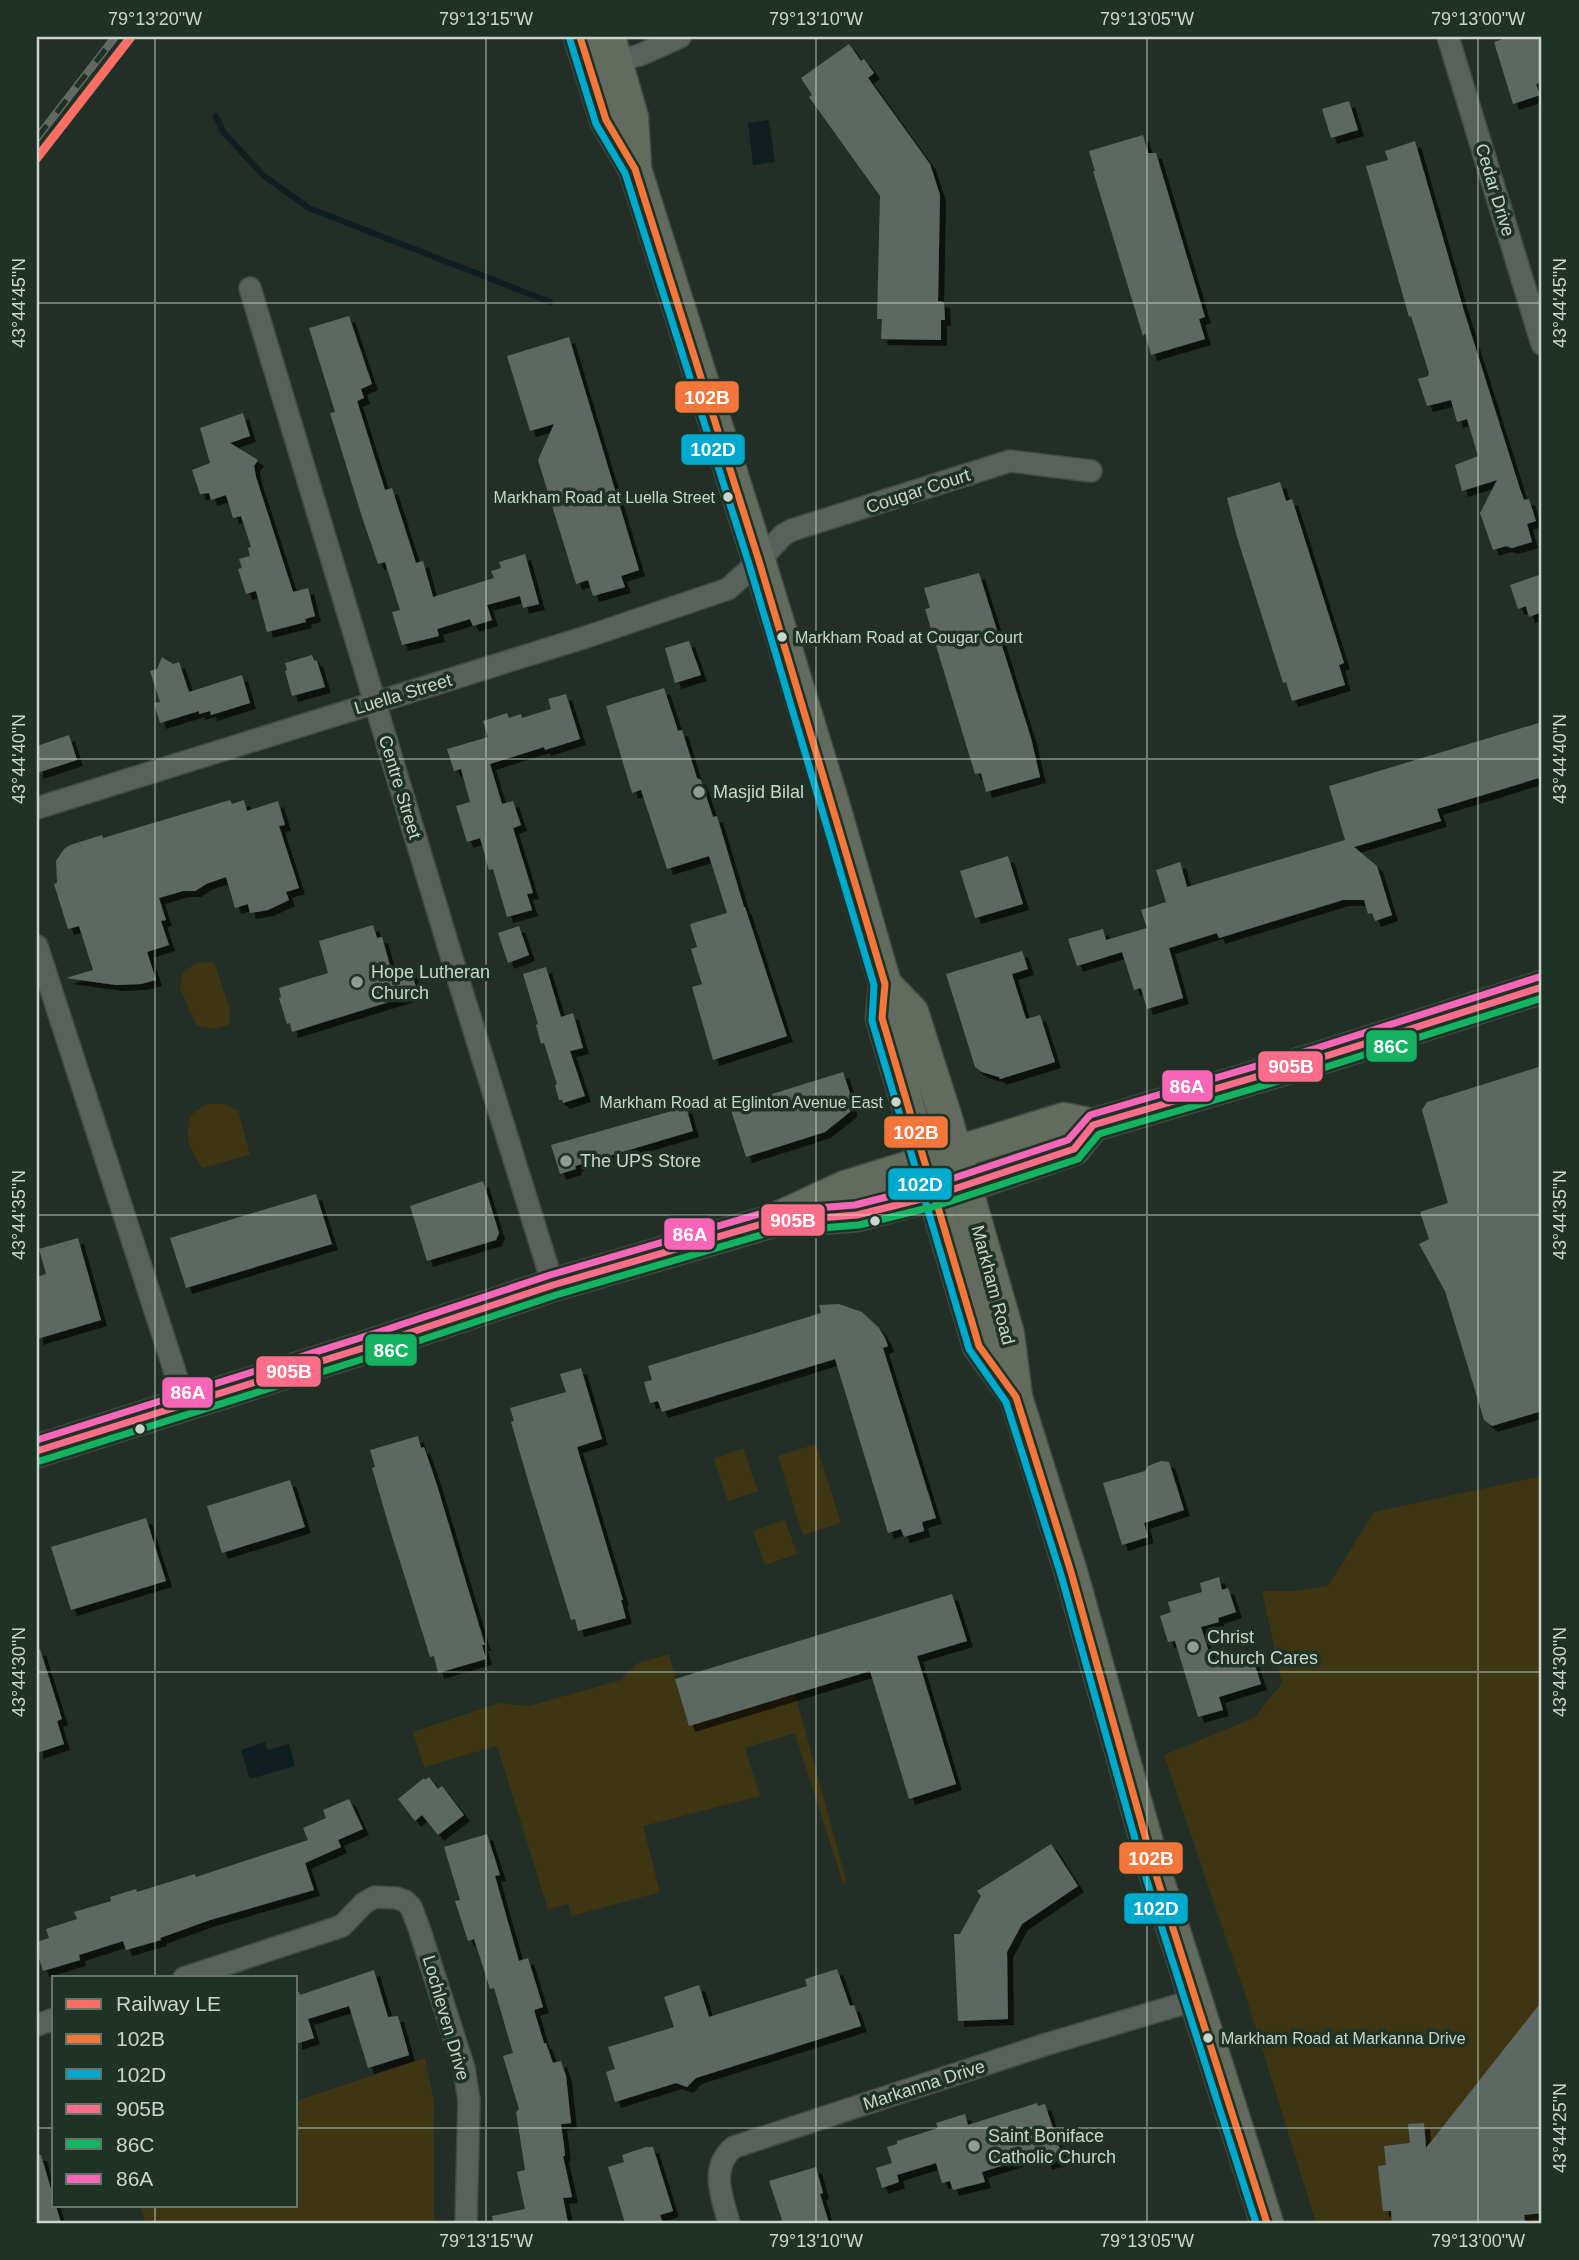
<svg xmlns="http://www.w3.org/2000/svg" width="1579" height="2260" viewBox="0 0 1579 2260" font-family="Helvetica,sans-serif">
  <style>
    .green { fill: #3e3613 }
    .water { fill: #0f1e21 }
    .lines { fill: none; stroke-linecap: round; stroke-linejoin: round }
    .stream { stroke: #0f1e21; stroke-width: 6 }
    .building { fill: #5d6864; filter: url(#shadow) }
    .street-casing { stroke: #414c44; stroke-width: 24 }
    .primary-casing { stroke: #414c44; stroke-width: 35 }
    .street { stroke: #58615b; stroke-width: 21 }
    .primary { stroke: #636b5f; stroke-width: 32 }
    .rail-casing { stroke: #606a63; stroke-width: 8 }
    .rail { stroke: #1e3325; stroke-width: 5; stroke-dasharray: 16; stroke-linecap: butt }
    .bus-1-casing { stroke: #1e3325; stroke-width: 12 }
    .bus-2-casing { stroke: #1e3325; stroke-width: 12 }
    .bus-3-casing { stroke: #1e3325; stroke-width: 12 }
    .bus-4-casing { stroke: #1e3325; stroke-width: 12 }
    .bus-5-casing { stroke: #1e3325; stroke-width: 12 }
    .bus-1 { stroke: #f5763a; stroke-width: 7 }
    .bus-2 { stroke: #00a9ce; stroke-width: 7 }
    .bus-3 { stroke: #fb6d88; stroke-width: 7 }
    .bus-4 { stroke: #13b361; stroke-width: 7 }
    .bus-5 { stroke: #fa66b7; stroke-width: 7 }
    .rail-1-casing { stroke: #1e3325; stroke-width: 14 }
    .rail-1 { stroke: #fa6e64; stroke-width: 9 }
    .ticks { fill: none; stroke: #cad6cd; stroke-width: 2; stroke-opacity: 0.45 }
    .bus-dot { fill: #cad6cd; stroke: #1e3325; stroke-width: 2.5 }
    .poi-dot { fill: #909b93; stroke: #1e3325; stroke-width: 2.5 }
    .labels { text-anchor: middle; stroke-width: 7; stroke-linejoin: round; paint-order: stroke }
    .bus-label { font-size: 16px; fill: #cad6cd; stroke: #1e3325; text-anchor: end }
    .street-label { font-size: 18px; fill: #cad6cd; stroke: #1e3325 }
    .poi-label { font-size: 18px; fill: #cad6cd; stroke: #1e3325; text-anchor: start }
    .line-badge { stroke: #1e3325; stroke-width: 2.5 }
    .badge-label { font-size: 19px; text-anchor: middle; font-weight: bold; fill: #fff }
    .neatline { fill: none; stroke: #cad6cd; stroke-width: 2.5 }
    .ticks-label { font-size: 18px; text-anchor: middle; fill: #cad6cd }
  </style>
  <defs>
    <filter id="shadow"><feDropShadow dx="6" dy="6" stdDeviation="0" flood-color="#0009"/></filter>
  </defs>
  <rect width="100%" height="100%" fill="#232e26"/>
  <path class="green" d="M214,962L230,1009L229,1025L214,1029L197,1026L180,989L182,974L195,963Z
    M206,1104H224L238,1110L250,1155L202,1168C189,1147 184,1139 191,1115Z
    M816,1444L841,1523L803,1535L778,1456Z
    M743,1448L758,1491L728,1501L714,1459Z
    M1542,1476V2223H1316L1249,2006L1164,1755L1254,1718L1282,1683L1262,1591H1295L1328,1586L1374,1512Z
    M785,1520L797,1554L765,1565L753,1531Z
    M669,1654L689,1726L795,1694L847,1883H843L795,1733L745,1748L760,1796L643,1826L660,1892L572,1916L568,1904L548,1909L497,1746L424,1767L413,1732L499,1703L529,1706L621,1680L638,1663Z
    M425,2058L434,2100V2223H146L140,2206H296V2101Z"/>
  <path class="water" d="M769,120L775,162L753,165L748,123Z
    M265,1742L267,1750L289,1744L295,1766L250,1779L241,1750Z"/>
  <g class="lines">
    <path class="stream" d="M216,116L224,133L264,176L309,208L550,302"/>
  </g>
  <path class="building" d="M1509,37H1542V82L1536,84L1540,95L1513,104L1494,42Z
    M849,44L861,61L864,59L874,73L868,78L930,164L940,195L938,301L944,302L945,320H941V340L881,339L882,319H877L880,196L809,97L812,95L801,78Z
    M1349,101L1358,130L1331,138L1322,109Z
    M1143,135L1148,153H1156L1205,317L1199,319L1205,339L1151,355L1145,333L1143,336L1093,171H1095L1089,151Z
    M1415,141L1464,311L1520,489L1524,500L1529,499L1536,521L1527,524L1532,542L1512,548L1506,546L1493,550L1480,513L1497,480L1462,491L1455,465L1478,456L1467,419L1457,422L1451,400L1427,406L1418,379L1428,376L1429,373L1411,316L1409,317L1366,166L1388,160L1385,151Z
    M349,316L372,384L361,389L364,398L357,401L385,490L392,488L416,563L423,561L433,597L494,578L491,571L501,568L499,562L525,554L539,604L523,608L520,596L487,605L492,620L473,626L470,619L437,629L439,636L402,645L392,612L400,610L385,562L378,564L363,520L330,413L335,412L309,328Z
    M569,337L639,570L621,576L625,587L593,596L588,580L576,584L538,460L554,424L530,431L507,356Z
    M243,413L250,436L230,443L258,460L254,466L256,477L293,592L308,588L315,616L305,619L306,622L267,632L256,591L246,594L238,569L242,568L239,559L250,556L248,548L251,547L241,516L233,518L226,495L211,500L209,493L200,494L192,470L210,463L200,428Z
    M1280,482L1286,501L1292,499L1344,663L1339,665L1345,685L1292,701L1286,682L1283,683L1237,537L1227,498Z
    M979,573L1031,738L1040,777L986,792L981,773L975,774L964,738L925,609L930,608L924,588Z
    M1542,574V612L1529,617L1526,606L1518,609L1510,585Z
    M689,641L701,675L675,683L665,648Z
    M312,655L314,660L317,661L325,687L292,696L285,671L287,670L285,663Z
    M162,657L173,664L179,662L189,692L242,675L250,703L211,715L210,711L199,714V711L160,723L154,703L160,702L150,671L157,669Z
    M664,688L678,731L682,730L697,778L701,780L713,817L717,816L744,907H745L787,1036L713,1060L692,987L702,984L691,949L697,947L690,924L727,913L709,856L667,869L641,790L632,793L606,706Z
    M566,694L580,739L545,750L544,747L490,764L502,804L513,801L521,825L513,828L533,893L527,894L532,910L507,917L493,869L489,870L480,838L467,842L456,806L470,802L461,769L454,771L447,749L488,737L483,721L507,713L509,718L521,714L522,718L551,709L548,699Z
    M1542,722V777L1437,809L1441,821L1354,847L1377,866L1392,915L1375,921L1372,913L1368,914L1364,900H1343L1219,938L1217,933L1169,948L1183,998L1147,1009L1141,988L1134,990L1122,952L1077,966L1068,939L1103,929L1106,940L1147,928L1141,910L1166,902L1156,870L1180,862L1187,887L1345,840L1329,786Z
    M69,735L77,760L37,773V746Z
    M230,800L232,804L244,800L247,811L278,801L285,825L279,826L299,888L286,892L289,900L268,910L250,913L248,904L235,908L226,877L206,884L195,891H183L159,898L166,920L161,921L169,945L147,952L156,980L141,984L116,985L66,978L93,970L79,926L68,929L54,884L57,883L56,861L64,849L70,845L102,835L103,838Z
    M1008,856L1023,904L975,918L960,871Z
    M373,925L377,938L382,937L391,969L409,965L418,993L292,1032L290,1023L287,1024L279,998L281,997L279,988L328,973L319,941Z
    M519,926L529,955L508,963L498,933Z
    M1022,951L1028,969L1012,974L1026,1019L1040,1015L1055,1062L1000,1079L999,1077L982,1072L975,1067L946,974Z
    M546,967L561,1017L573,1013L583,1048L570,1051L585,1096L563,1103L562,1100H559L555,1085L557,1084L544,1043L541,1044L536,1025L538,1024L523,974Z
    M1542,1066V1411L1492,1426L1484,1420L1445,1291L1419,1244L1429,1239L1420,1212L1448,1203L1422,1110L1427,1102Z
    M843,1072L850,1093L851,1111L825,1132L746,1157L730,1107Z
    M686,1107L693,1131L575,1166L576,1169L560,1174L551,1145Z
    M483,1181L499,1233L496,1240L427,1261L410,1206Z
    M316,1194L332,1244L186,1288L170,1238Z
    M78,1238L101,1320L37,1339V1277L46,1274L39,1249Z
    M839,1304L862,1312L879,1328L885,1338L888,1346L883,1348L936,1518L922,1522L924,1531L904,1537L901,1529L888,1533L835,1359L662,1412L658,1401L650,1403L644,1382L652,1380L648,1366L821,1313L819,1305Z
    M581,1368L602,1439L577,1447L623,1600H621L626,1618L578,1631L575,1619L571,1620L531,1491L511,1422L514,1421L510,1408L566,1392L560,1374Z
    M418,1436L421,1448L424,1447L436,1482L485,1645H482L486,1659L438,1673L434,1656L430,1657L391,1533L372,1468L375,1467L370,1450Z
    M1161,1461L1169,1462L1184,1510L1144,1523L1148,1537L1122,1545L1103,1483L1145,1471L1148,1466Z
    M290,1480L305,1527L222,1553L207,1506Z
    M146,1518L166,1581L71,1610L51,1547Z
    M1219,1577L1222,1590L1228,1588L1236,1612L1218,1618L1219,1622L1201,1627L1213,1665L1251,1653L1261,1684L1219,1697L1223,1710L1198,1717L1175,1641L1168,1642L1160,1616L1171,1612L1168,1602L1202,1592L1200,1583Z
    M952,1594L967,1641L917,1656L956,1784L909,1799L870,1671L689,1726L675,1679Z
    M40,1649L62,1719L57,1721L64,1744L37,1753V1650Z
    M429,1777L438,1789L442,1786L464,1815L438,1835L422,1815L415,1821L398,1799L424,1778L425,1780Z
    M349,1799L363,1829L338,1840L341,1847L305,1863L314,1890L210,1920L160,1938L161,1940L126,1950L123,1941L79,1955L80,1960L43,1971L37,1952V1942L49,1938L46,1929L77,1919L74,1912L111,1901L110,1897L136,1889L137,1892L195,1874L196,1877L308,1840L303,1828L326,1818L323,1810Z
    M487,1834L500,1875L495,1876L519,1961L528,1958L543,2007L534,2010L544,2043H546L553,2063L561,2061L566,2076L571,2123L561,2124L564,2146L565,2156H563L572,2197L563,2198L568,2223H493L492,2216L525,2209L517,2172L525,2170L516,2112L519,2109L503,2056L513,2053L494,1988L490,1989L474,1939L468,1941L455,1901L460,1900L444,1847Z
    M1051,1844L1078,1886L1022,1924L1007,1952L1008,2019L958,2021L954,1934H960L981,1896L977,1891Z
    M837,1969L850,2006L854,2005L861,2026L696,2078L687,2087L676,2083L615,2102L606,2072L615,2069L608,2047L674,2027L664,1997L699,1985L709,2017L807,1986L805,1979Z
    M374,1970L388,2017L398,2016L409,2055L368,2068L349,2006L308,2019L314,2038L296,2044V1993L299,1992L300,1995Z
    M1542,2001V2213L1524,2215L1525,2223H1392L1391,2211H1383L1378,2166L1386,2165L1384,2146L1410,2143L1408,2124L1424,2123L1426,2148Z
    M1037,2103L1038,2106L1045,2104L1063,2159L1046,2164L1043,2153L982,2172L985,2182L953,2190L950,2181L942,2183L936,2163L897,2175L899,2182L882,2188L876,2168L892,2163L887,2147L897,2144V2141L932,2130L938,2128L936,2123L965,2114L968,2125Z
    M646,2147H653L673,2211L660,2215L663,2223H625L608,2167L624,2162L622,2155Z
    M37,2155H41L61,2223H37Z
    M816,2167L823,2193L820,2194L829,2223H783L769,2181Z"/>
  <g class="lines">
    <defs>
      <path id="street" d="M1448,37L1542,344
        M617,61L640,55L680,37
        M250,288L460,985L553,1285
        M37,808L586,637L728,589L759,561L783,535L792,530L1010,461L1091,471
        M37,946L185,1403
        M184,1978L342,1926L364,1903L375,1897L396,1898L405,1901L411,1907L419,1928L464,2068L469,2100L466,2223
        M37,2025L54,2019
        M729,2223C722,2197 709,2167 734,2147L1044,2045L1195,2000"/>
      <path id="primary" d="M580,37L606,120L635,169L759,561L832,800L885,984L882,1018L979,1346L1016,1397
        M609,37L632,117L635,165
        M885,984L912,1012L945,1115L1008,1334L1016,1397L1071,1572L1156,1875L1267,2223
        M792,1220L857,1215L966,1186L1074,1149L1093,1125
        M37,1451L382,1342L553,1285L769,1222L845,1187L1064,1119L1093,1125L1320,1058L1542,987"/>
    </defs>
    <use href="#street" class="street-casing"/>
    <use href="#primary" class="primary-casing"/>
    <use href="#street" class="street"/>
    <use href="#primary" class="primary"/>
    <defs>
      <path id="rail" d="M37,138L115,37"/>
    </defs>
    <use href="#rail" class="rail-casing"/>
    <use href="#rail" class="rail"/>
    <defs>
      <path id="bus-1" d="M580,37L606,120L635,169L759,561L885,984L882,1018L979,1346L1016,1397L1071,1572L1156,1875L1267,2223"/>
      <path id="bus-2" d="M570,40L596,124L625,173L749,564L874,985L872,1021L969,1349L1006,1402L1061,1575L1146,1878L1256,2223"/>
      <path id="bus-3" d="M37,1451L382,1342L553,1285L769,1222L857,1215L933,1196L1074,1149L1093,1125L1320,1058L1542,987"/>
      <path id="bus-4" d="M40,1461L385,1352L556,1295L771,1232L859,1225L936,1206L1078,1159L1099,1134L1323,1068L1542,998"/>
      <path id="bus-5" d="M37,1440L379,1332L550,1275L766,1212L855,1205L930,1186L1068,1140L1090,1115L1317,1048L1539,977"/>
    </defs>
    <use href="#bus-1" class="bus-1-casing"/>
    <use href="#bus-2" class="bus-2-casing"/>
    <use href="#bus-3" class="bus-3-casing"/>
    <use href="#bus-4" class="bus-4-casing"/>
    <use href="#bus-5" class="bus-5-casing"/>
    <use href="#bus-1" class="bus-1"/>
    <use href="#bus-2" class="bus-2"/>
    <use href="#bus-3" class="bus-3"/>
    <use href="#bus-4" class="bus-4"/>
    <use href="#bus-5" class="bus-5"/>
    <defs>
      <path id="rail-1" d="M37,158L131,37"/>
    </defs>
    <use href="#rail-1" class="rail-1-casing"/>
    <use href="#rail-1" class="rail-1"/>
  </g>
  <path class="ticks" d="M155,37V1978M486,37V2223M816,37V2223M1147,37V2223M1478,37V2223M37,303H1542M37,759H1542M37,1215H1542M37,1672H1542M37,2128H54M296,2128H1542M155,2206V2223"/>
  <g class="bus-dot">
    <circle cx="728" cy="497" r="6"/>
    <circle cx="782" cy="637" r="6"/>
    <circle cx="896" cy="1102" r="6"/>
    <circle cx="875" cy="1221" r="6"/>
    <circle cx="140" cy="1429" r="6"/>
    <circle cx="1208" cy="2038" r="6"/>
  </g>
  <g class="poi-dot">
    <circle cx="699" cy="792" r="7"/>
    <circle cx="357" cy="982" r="7"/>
    <circle cx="566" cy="1161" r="7"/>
    <circle cx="1193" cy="1647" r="7"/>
    <circle cx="974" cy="2146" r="7"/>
  </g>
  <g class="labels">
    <g class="bus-label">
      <text x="715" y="503">Markham Road at Luella Street</text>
      <text x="795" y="643" text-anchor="start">Markham Road at Cougar Court</text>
      <text x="883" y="1108">Markham Road at Eglinton Avenue East</text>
      <text x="1221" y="2044" text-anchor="start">Markham Road at Markanna Drive</text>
    </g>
    <g class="street-label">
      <text transform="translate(1495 190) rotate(73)" y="6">Cedar Drive</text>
      <text transform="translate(918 491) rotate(-18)" y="6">Cougar Court</text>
      <text transform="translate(403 694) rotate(-17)" y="6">Luella Street</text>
      <text transform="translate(400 787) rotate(73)" y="6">Centre Street</text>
      <text transform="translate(993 1285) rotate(75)" y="6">Markham Road</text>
      <text transform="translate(446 2018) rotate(74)" y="6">Lochleven Drive</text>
      <text transform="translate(924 2085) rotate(-18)" y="6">Markanna Drive</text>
    </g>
    <g class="poi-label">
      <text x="713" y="798">Masjid Bilal</text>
      <text x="371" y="978">Hope Lutheran<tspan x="371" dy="21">Church</tspan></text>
      <text x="580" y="1167">The UPS Store</text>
      <text x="1207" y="1643">Christ<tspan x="1207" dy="21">Church Cares</tspan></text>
      <text x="988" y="2142">Saint Boniface<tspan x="988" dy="21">Catholic Church</tspan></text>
    </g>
  </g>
  <g class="line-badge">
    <rect x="674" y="380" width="66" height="34" rx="7" fill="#f5763a"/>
    <rect x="680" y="433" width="66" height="33" rx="7" fill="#00a9ce"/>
    <rect x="1365" y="1029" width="53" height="34" rx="7" fill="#13b361"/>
    <rect x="1257" y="1050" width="67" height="33" rx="7" fill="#fb6d88"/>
    <rect x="1161" y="1069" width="53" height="34" rx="7" fill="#fa66b7"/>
    <rect x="883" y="1115" width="66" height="34" rx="7" fill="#f5763a"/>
    <rect x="887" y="1167" width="66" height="34" rx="7" fill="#00a9ce"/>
    <rect x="760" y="1203" width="66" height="34" rx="7" fill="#fb6d88"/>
    <rect x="663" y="1217" width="53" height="34" rx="7" fill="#fa66b7"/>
    <rect x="364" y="1333" width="54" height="34" rx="7" fill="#13b361"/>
    <rect x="255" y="1355" width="67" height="33" rx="7" fill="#fb6d88"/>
    <rect x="161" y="1376" width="53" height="33" rx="7" fill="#fa66b7"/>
    <rect x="1118" y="1841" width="66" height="34" rx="7" fill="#f5763a"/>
    <rect x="1123" y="1892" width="66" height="33" rx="7" fill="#00a9ce"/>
  </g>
  <g class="badge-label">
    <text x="707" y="404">102B</text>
    <text x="713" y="456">102D</text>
    <text x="1391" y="1053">86C</text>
    <text x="1291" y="1073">905B</text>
    <text x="1187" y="1093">86A</text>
    <text x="916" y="1139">102B</text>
    <text x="920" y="1191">102D</text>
    <text x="793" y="1227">905B</text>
    <text x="690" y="1241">86A</text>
    <text x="391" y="1357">86C</text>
    <text x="289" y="1378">905B</text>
    <text x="188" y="1399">86A</text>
    <text x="1151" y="1865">102B</text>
    <text x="1156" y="1915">102D</text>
  </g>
  <rect width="1579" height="2260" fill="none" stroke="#1e3325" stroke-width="77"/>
  <rect x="52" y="1976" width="245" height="231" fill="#1e3325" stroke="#637468" stroke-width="2"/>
  <rect x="66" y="1999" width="35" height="10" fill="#fa6e64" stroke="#637468" stroke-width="2"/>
  <text x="116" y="2011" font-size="21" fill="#cad6cd">Railway LE</text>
  <rect x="66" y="2034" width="35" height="10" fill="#f5763a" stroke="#637468" stroke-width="2"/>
  <text x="116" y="2046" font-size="21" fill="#cad6cd">102B</text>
  <rect x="66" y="2069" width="35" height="10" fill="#00a9ce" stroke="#637468" stroke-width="2"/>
  <text x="116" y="2082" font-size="21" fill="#cad6cd">102D</text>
  <rect x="66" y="2104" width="35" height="10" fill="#fb6d88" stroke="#637468" stroke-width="2"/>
  <text x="116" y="2116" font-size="21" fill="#cad6cd">905B</text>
  <rect x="66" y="2139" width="35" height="10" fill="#13b361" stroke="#637468" stroke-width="2"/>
  <text x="116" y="2152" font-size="21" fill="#cad6cd">86C</text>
  <rect x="66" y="2174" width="35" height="10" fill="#fa66b7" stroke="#637468" stroke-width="2"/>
  <text x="116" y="2186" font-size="21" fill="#cad6cd">86A</text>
  <rect x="38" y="38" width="1502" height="2184" class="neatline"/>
  <g class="ticks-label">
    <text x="155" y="25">79°13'20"W</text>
    <text x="486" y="25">79°13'15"W</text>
    <text x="816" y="25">79°13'10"W</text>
    <text x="1147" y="25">79°13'05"W</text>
    <text x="1478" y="25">79°13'00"W</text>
    <text transform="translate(19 303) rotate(-90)" y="6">43°44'45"N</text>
    <text transform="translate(1560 303) rotate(-90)" y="6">43°44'45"N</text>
    <text transform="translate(19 759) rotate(-90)" y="6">43°44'40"N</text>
    <text transform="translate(1560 759) rotate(-90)" y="6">43°44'40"N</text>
    <text transform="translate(19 1215) rotate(-90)" y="6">43°44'35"N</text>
    <text transform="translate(1560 1215) rotate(-90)" y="6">43°44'35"N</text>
    <text transform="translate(19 1672) rotate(-90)" y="6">43°44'30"N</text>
    <text transform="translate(1560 1672) rotate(-90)" y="6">43°44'30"N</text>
    <text transform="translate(1560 2128) rotate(-90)" y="6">43°44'25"N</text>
    <text x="486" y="2247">79°13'15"W</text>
    <text x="816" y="2247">79°13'10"W</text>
    <text x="1147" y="2247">79°13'05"W</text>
    <text x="1478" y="2247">79°13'00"W</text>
  </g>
</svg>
